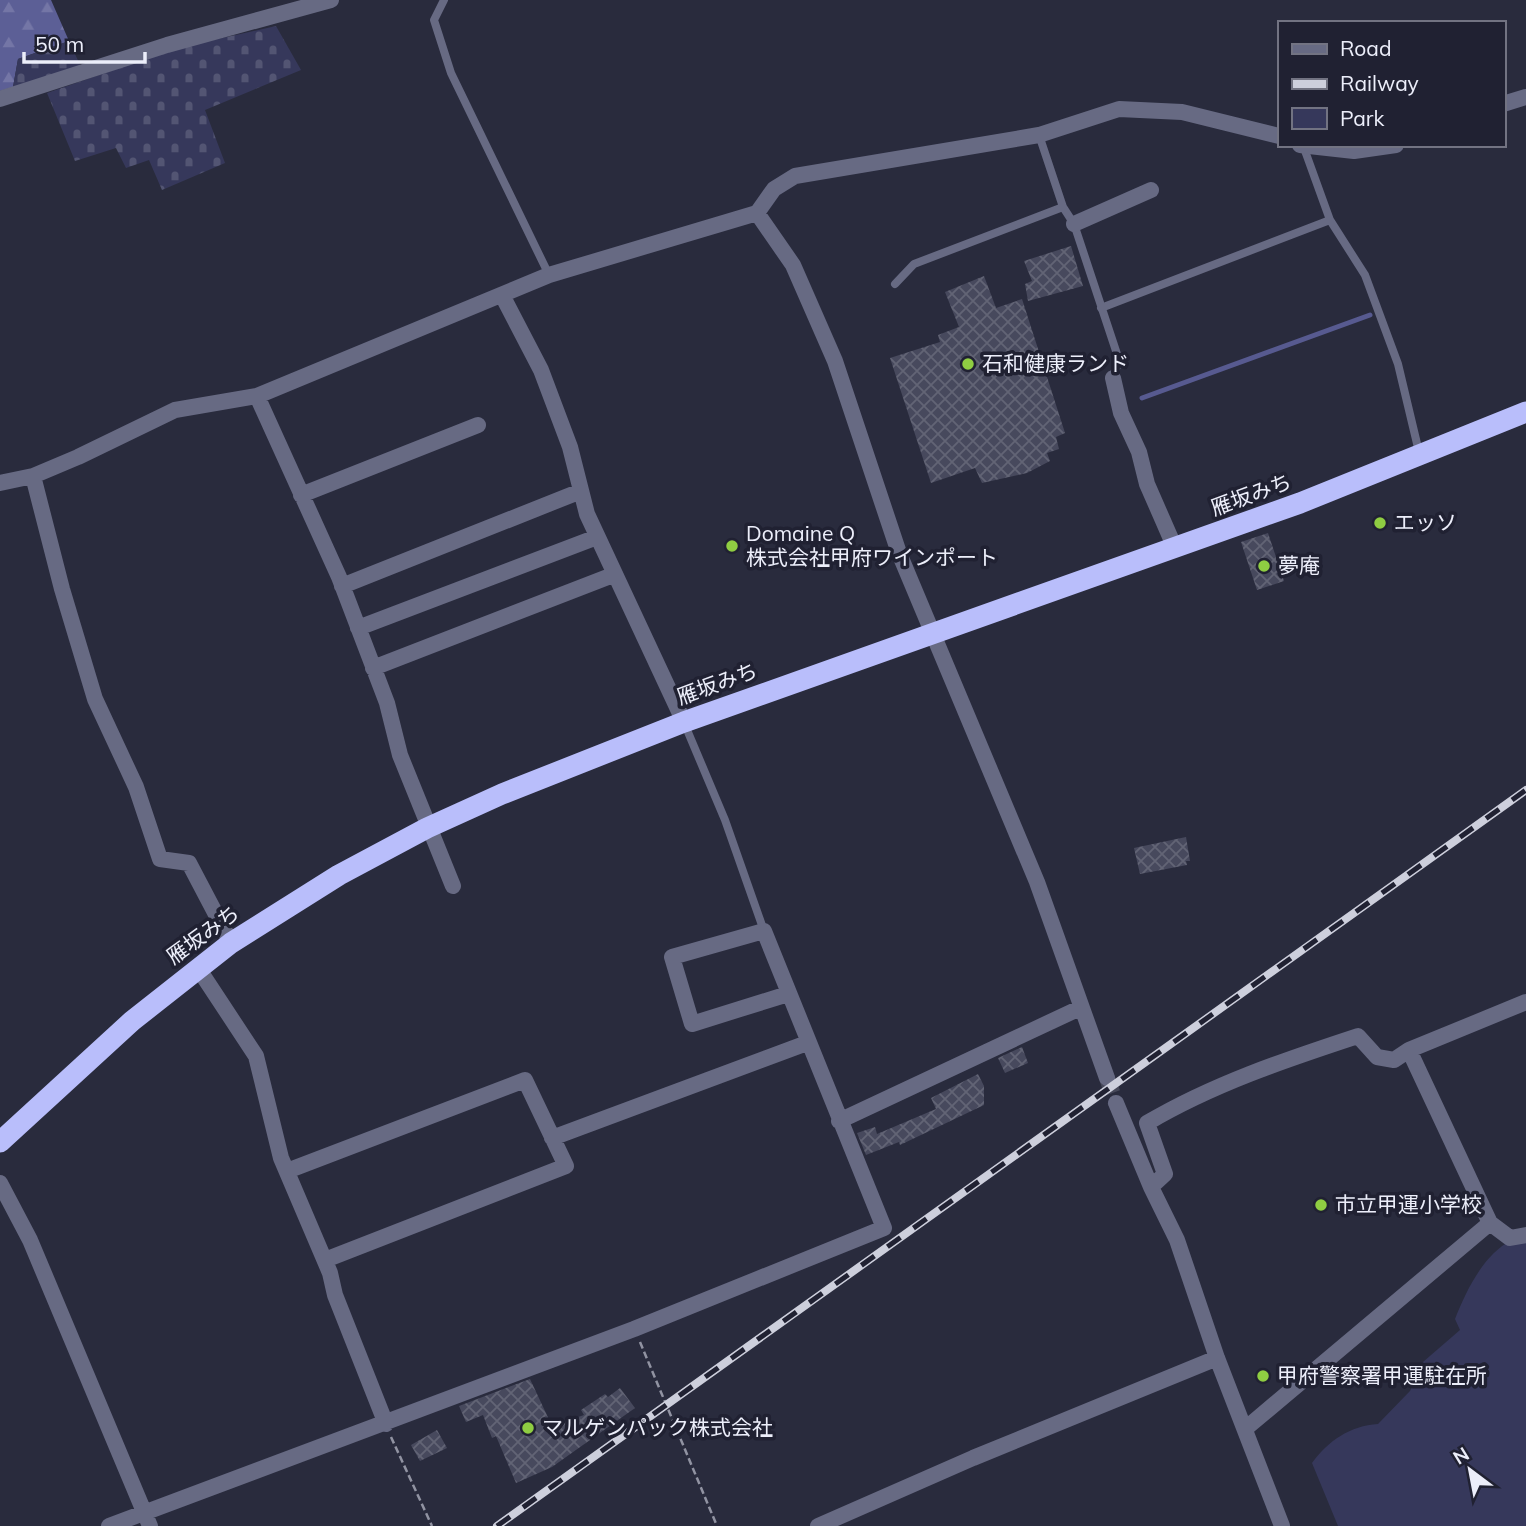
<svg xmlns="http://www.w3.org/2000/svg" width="1526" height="1526" viewBox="0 0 1526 1526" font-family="Mulish,'Noto Sans JP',sans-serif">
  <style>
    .forest { fill: url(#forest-firs) }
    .cemetery { fill: url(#cemetery-stones) }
    .park { fill: #36385b }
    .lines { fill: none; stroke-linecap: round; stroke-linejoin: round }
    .stream { stroke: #575a90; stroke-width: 5 }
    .building { fill: url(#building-cross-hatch) }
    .street-tunnel { stroke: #464859; stroke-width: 16; stroke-dasharray: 16 8; stroke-linecap: butt }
    .path { stroke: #9193a2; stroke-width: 2.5; stroke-dasharray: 7 3.5; stroke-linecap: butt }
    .lane { stroke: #676a83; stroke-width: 8 }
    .street { stroke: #676a83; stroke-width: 16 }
    .highway { stroke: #b9befb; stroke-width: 21 }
    .rail-casing { stroke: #cdcfdc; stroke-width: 8 }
    .rail { stroke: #202132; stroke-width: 5; stroke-dasharray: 16; stroke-linecap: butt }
    .poi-dot { fill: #8fcd42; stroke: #202132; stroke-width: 2.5 }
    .labels { text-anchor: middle; stroke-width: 7; stroke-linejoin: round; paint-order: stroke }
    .poi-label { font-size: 21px; fill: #eceefa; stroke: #202132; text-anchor: start }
    .street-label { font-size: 21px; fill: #eceefa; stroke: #202132 }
  </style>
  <defs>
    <pattern id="forest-firs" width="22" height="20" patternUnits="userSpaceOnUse" patternTransform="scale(1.75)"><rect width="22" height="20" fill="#5c5f96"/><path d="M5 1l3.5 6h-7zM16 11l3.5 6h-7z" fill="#7476a6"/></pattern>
    <pattern id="cemetery-stones" width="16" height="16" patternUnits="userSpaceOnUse" patternTransform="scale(1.75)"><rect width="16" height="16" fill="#36385b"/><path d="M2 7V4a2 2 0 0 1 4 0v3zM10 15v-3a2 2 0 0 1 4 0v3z" fill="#535573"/></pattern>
    <pattern id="building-cross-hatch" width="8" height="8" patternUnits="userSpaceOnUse" patternTransform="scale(1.75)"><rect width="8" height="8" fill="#47495d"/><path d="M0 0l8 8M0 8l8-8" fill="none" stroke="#626475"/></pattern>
  </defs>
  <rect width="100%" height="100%" fill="#292b3d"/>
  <path class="forest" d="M0,0H51L69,41L18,59L13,87L0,91Z"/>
  <path class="cemetery" d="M276,26L301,70L205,110L225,163L162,190L149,160L126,168L116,148L75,161L47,93L177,48Z
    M69,41L81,67L13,87L18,59Z"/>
  <path class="park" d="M1526,1235V1526H1338L1312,1463C1329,1440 1350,1426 1378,1424L1410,1391L1423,1362L1460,1330L1455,1319C1468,1286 1489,1243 1526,1235Z"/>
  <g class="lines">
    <path class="stream" d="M1142,398L1370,315"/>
  </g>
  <path class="building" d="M1071,246L1083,286L1028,301L1025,284L1032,281L1024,261Z
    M984,276L996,308L1022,299L1065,433L1056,437L1059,449L1047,453L1050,461L1027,473L982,483L975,468L931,483L890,358L940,342L938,335L959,327L945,292Z
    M1268,533L1284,581L1257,590L1241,542Z
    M1186,837L1190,861H1186L1187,865L1140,874L1134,848Z
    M1022,1047L1028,1063L1005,1073L998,1058Z
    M978,1074L984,1086V1105L900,1145L899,1142L866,1155L857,1133L875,1127L877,1134L936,1109L931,1098Z
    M530,1379L552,1426L584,1415L581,1410L605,1394L608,1397L620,1388L635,1408L552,1467L516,1483L496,1436L492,1438L483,1415L466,1422L459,1406Z
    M437,1430L447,1448L420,1461L411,1445Z"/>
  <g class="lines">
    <path class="street-tunnel" d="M1107,1078L1116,1103"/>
    <path class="path" d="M640,1342L717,1526
      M391,1437L432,1526"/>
    <path class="lane" d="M444,0L434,20L451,73L549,275
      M1039,135L1063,207
      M1304,148L1330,220L1365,275L1398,364L1419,452
      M895,284L914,264L1063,207L1074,224L1119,360L1113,378
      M1101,308L1330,220
      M685,725L725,820L764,931"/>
    <path class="street" d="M0,99L167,45L331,0
      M1503,104L1526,97
      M1300,145L1354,151L1396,145
      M757,213L793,265L835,361L899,553L1037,882L1107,1078
      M1074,224L1151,190
      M502,295L541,370L570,447L587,514L684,722
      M1113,378L1121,413L1139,452L1147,484L1175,548
      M257,396L339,577L387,703L400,755L453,886
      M33,476L62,589L95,699L136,787L160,859L189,863L231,943
      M0,483L33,476L78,457L175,410L257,396L549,275L757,213L774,189L795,176L1039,135L1119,109L1182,112L1279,136
      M301,495L478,425
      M342,586L581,491
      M358,628L597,537
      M373,668L613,575
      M198,968L256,1056L281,1158L330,1273L335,1295L386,1424
      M1116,1103L1151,1187L1177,1240L1217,1358L1282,1526
      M839,1121L1080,1008
      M552,1138L807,1043
      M287,1171L525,1080L566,1166L325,1260
      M0,1183L30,1240L150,1526
      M1151,1187L1165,1174L1147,1123C1213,1084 1285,1060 1358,1036L1377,1057L1394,1060L1409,1050
      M1490,1223L1510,1238L1526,1235
      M1245,1429L1490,1223L1409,1050L1526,1002
      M109,1526L634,1329L884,1228L764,931L672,957L692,1024L788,994
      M818,1526L973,1458L1217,1358"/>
    <path class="highway" d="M0,1142L132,1021L231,943L339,875L427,828L502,794L684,722L1300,503L1526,412"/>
    <defs>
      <path id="rail" d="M497,1526L1526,790"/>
    </defs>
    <use href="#rail" class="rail-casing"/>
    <use href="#rail" class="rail"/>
  </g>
  <g class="poi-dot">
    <circle cx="968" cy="364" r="7"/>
    <circle cx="1380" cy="523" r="7"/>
    <circle cx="732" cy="546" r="7"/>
    <circle cx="1264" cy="566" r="7"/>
    <circle cx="1321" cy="1205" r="7"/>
    <circle cx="1263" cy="1376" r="7"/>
    <circle cx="528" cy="1428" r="7"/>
  </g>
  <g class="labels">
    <g class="poi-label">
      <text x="982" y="371">石和健康ランド</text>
      <text x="1394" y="530">エッソ</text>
      <text x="746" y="541">Domaine Q<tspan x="746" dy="24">株式会社甲府ワインポート</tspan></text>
      <text x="1278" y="573">夢庵</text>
      <text x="1335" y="1212">市立甲運小学校</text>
      <text x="1277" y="1383">甲府警察署甲運駐在所</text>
      <text x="542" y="1435">マルゲンパック株式会社</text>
    </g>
    <g class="street-label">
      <text transform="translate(1251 495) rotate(-20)" y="7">雁坂みち</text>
      <text transform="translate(717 684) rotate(-20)" y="7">雁坂みち</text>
      <text transform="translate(203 935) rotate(-36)" y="7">雁坂みち</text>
    </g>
  </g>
  <rect x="1278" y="21" width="228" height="126" fill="#202132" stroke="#727382" stroke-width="2"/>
  <rect x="1292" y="44" width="35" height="10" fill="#676a83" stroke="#727382" stroke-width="2"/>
  <text x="1340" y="56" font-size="21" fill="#eceefa">Road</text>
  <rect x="1292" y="79" width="35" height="10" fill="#cdcfdc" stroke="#727382" stroke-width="2"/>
  <text x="1340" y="91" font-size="21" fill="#eceefa">Railway</text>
  <rect x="1292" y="108" width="35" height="21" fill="#36385b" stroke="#727382" stroke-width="2"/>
  <text x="1340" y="126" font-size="21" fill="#eceefa">Park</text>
  <g transform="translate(1470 1470) rotate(328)" stroke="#202132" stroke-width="5" paint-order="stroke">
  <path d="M0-5L12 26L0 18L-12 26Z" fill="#eceefa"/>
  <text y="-10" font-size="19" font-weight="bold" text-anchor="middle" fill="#eceefa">N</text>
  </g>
  <path d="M24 52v10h121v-10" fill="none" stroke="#eceefa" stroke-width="3.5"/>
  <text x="35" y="52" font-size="21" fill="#eceefa" stroke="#202132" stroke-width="5" paint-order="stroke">50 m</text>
</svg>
